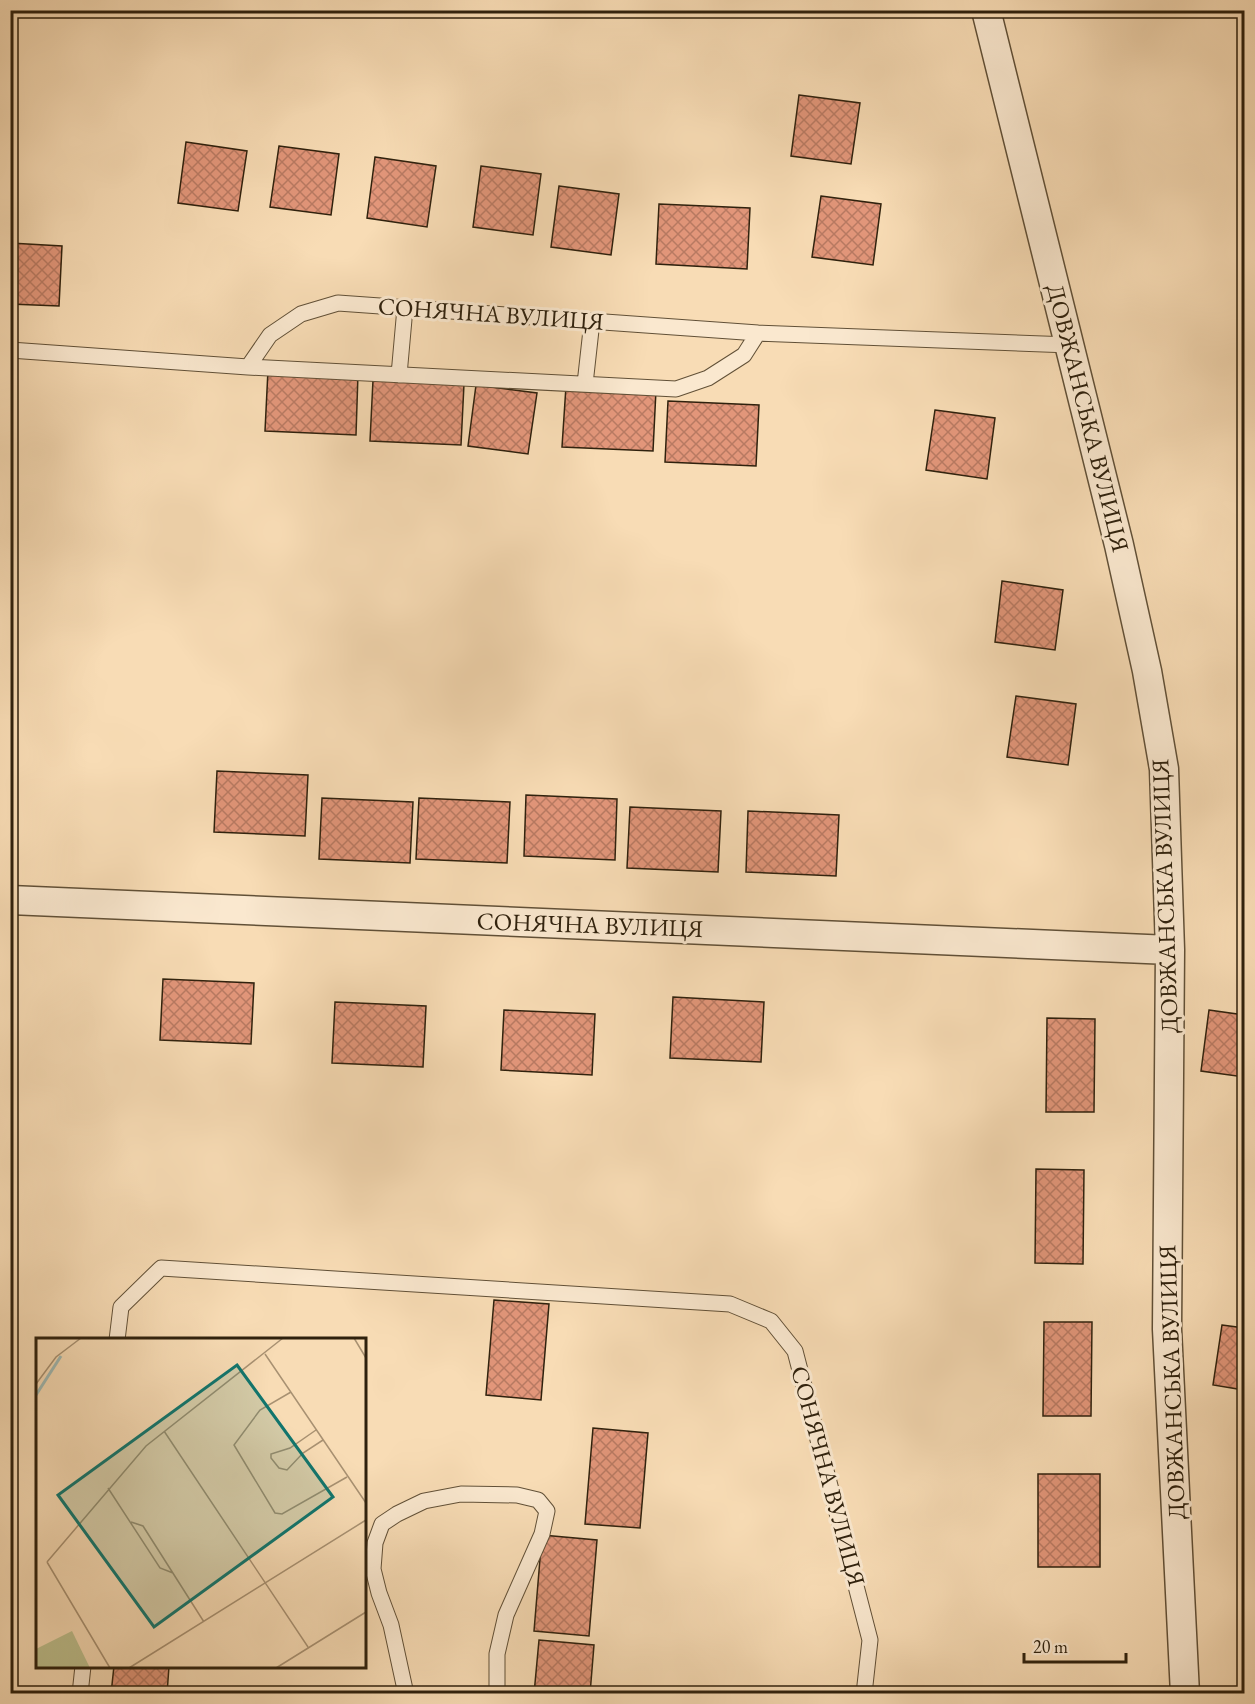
<svg xmlns="http://www.w3.org/2000/svg" width="1255" height="1704" viewBox="0 0 1255 1704" font-family="'EB Garamond',serif">
  <style>
    .building { fill: url(#building-cross-hatch); stroke: #2f210d; stroke-width: 1.5 }
    .lines { fill: none; stroke-linecap: round; stroke-linejoin: round }
    .service-casing { stroke: #615037; stroke-width: 17 }
    .minor-casing { stroke: #615037; stroke-width: 31 }
    .service { stroke: #fae8cf; stroke-width: 15 }
    .minor { stroke: #fae8cf; stroke-width: 28 }
    .labels { text-anchor: middle; stroke-width: 6; stroke-linejoin: round; paint-order: stroke }
    .street-label { font-size: 24px; fill: #2f210d; stroke: #fae8cf }
    .inset-river { fill: none; stroke: #9fbab4; stroke-width: 3 }
    .inset-road { fill: none; stroke: #a89172; stroke-width: 1.5 }
    .view { fill: #0f766e; fill-opacity: 0.15; stroke: #0f766e; stroke-width: 3 }
    .inset-edge { fill: none; stroke: #2f210d; stroke-width: 3 }
  </style>
  <defs>
    <pattern id="building-cross-hatch" width="8" height="8" patternUnits="userSpaceOnUse" patternTransform="scale(1.5)"><rect width="8" height="8" fill="#e2967a"/><path d="M0 0l8 8M0 8l8-8" fill="none" stroke="#b87a62"/></pattern>
  </defs>
  <rect width="100%" height="100%" fill="#f8dcb5"/>
  <filter id="stains"><feTurbulence type="fractalNoise" baseFrequency=".00333" numOctaves="4"/><feColorMatrix values="0 0 0 0 .2 0 0 0 0 .09 0 0 0 0 .02 0 0 0 .5 -.17"/></filter>
  <radialGradient id="worn" r=".72"><stop offset=".6" stop-color="#630" stop-opacity="0"/><stop offset="1" stop-color="#630" stop-opacity=".3"/></radialGradient>
  <path class="building" d="M799,95L860,103L851,164L791,156Z
    M186,142L247,151L238,211L178,203Z
    M279,146L339,154L331,215L270,207Z
    M375,157L436,166L427,227L367,218Z
    M481,166L541,174L533,235L473,227Z
    M559,186L619,194L611,255L551,247Z
    M821,196L881,204L873,265L812,257Z
    M659,204L750,208L747,269L656,264Z
    M10,243L62,246L59,306L10,304Z
    M268,370L358,374L356,435L265,431Z
    M373,380L464,384L461,445L370,441Z
    M476,385L537,393L528,454L468,446Z
    M566,386L656,390L653,451L562,447Z
    M668,401L759,405L756,466L665,462Z
    M935,410L995,418L987,479L926,470Z
    M1002,581L1063,590L1055,650L995,642Z
    M1016,696L1076,704L1068,765L1007,757Z
    M217,771L308,775L305,836L214,832Z
    M526,795L617,799L615,860L524,856Z
    M322,798L413,802L410,863L319,859Z
    M419,798L510,802L507,863L416,859Z
    M630,807L721,811L718,872L627,868Z
    M748,811L839,815L836,876L746,872Z
    M163,979L254,983L251,1044L160,1040Z
    M673,997L764,1002L761,1062L670,1058Z
    M335,1002L426,1006L423,1067L332,1063Z
    M504,1010L595,1014L592,1075L501,1070Z
    M1209,1010L1244,1015V1077L1201,1071Z
    M1047,1018L1095,1019L1094,1112H1046Z
    M1036,1169L1084,1170L1083,1264L1035,1263Z
    M494,1300L549,1304L541,1400L486,1395Z
    M1044,1322H1092L1091,1416H1043Z
    M1222,1325L1244,1328V1390L1213,1385Z
    M593,1428L648,1433L640,1528L585,1524Z
    M1038,1474H1100V1567H1038Z
    M542,1535L597,1540L589,1636L534,1631Z
    M539,1640L594,1645L590,1694H534Z
    M114,1666H169L167,1694H111Z"/>
  <g class="lines">
    <defs>
      <path id="service" d="M10,350L248,367L676,389L708,378L744,355L758,333
        M248,367L270,335L301,314L338,303L758,333L1070,345
        M399,375L405,308
        M585,384L592,321
        M117,1340L121,1307L161,1268L730,1304L771,1321L795,1351L870,1640L864,1694
        M80,1694L83,1666
        M406,1694L391,1625L379,1593L373,1569L375,1543L382,1524L397,1514L424,1501L461,1494L517,1495L538,1500L547,1511L542,1534L506,1615L497,1654V1694"/>
      <path id="minor" d="M986,10L1119,545L1147,671L1164,769L1170,950L1167,1329L1185,1694
        M10,900L1170,950"/>
    </defs>
    <use href="#service" class="service-casing"/>
    <use href="#minor" class="minor-casing"/>
    <use href="#service" class="service"/>
    <use href="#minor" class="minor"/>
  </g>
  <g class="labels">
    <g class="street-label">
      <text transform="translate(491 314) rotate(4)" y="8">СОНЯЧНА ВУЛИЦЯ</text>
      <text transform="translate(1088 418) rotate(76)" y="8">ДОВЖАНСЬКА ВУЛИЦЯ</text>
      <text transform="translate(1165 896) rotate(-92)" y="8">ДОВЖАНСЬКА ВУЛИЦЯ</text>
      <text transform="translate(590 925) rotate(2)" y="8">СОНЯЧНА ВУЛИЦЯ</text>
      <text transform="translate(1172 1382) rotate(-92)" y="8">ДОВЖАНСЬКА ВУЛИЦЯ</text>
      <text transform="translate(828 1476) rotate(75)" y="8">СОНЯЧНА ВУЛИЦЯ</text>
    </g>
  </g>
  <g transform="translate(36 1338)">
    <rect width="330" height="330" fill="#f8dcb5"/>
    <path d="M36,293L54,330H0V311Z" fill="#bdc08e"/>
    <path class="inset-river" d="M0,57L25,18"/>
    <path class="inset-road" d="M318,0L330,20M229,16L330,165M0,46L20,19L45,0M255,54L224,72L198,107L239,175L246,176L311,139M280,92L254,110L235,116V120L243,130L251,132L267,115L287,102M128,93L272,309M72,150L124,230L137,235M95,184L107,188L168,284M11,224L110,108L247,0M11,224L74,330M93,330L330,182M240,330L330,274"/>
    <path class="view" d="M201,27L297,159L118,289L22,157Z"/>
    <rect width="330" height="330" class="inset-edge"/>
  </g>
  <rect width="1255" height="1704" fill="none" stroke="#f8dcb5" stroke-width="36"/>
  <rect x="12" y="12" width="1231" height="1680" fill="none" stroke="#2f210d" stroke-width="3"/>
  <rect x="18" y="18" width="1219" height="1668" fill="none" stroke="#2f210d" stroke-width="1.5"/>
  <path d="M1024 1653v9h102v-9" fill="none" stroke="#2f210d" stroke-width="3"/>
  <text x="1033" y="1653" font-size="18" fill="#2f210d" stroke="#fae8cf" stroke-width="4.5" paint-order="stroke">20 m</text>
  <rect width="100%" height="100%" filter="url(#stains)"/>
  <rect width="100%" height="100%" fill="url(#worn)"/>
</svg>
